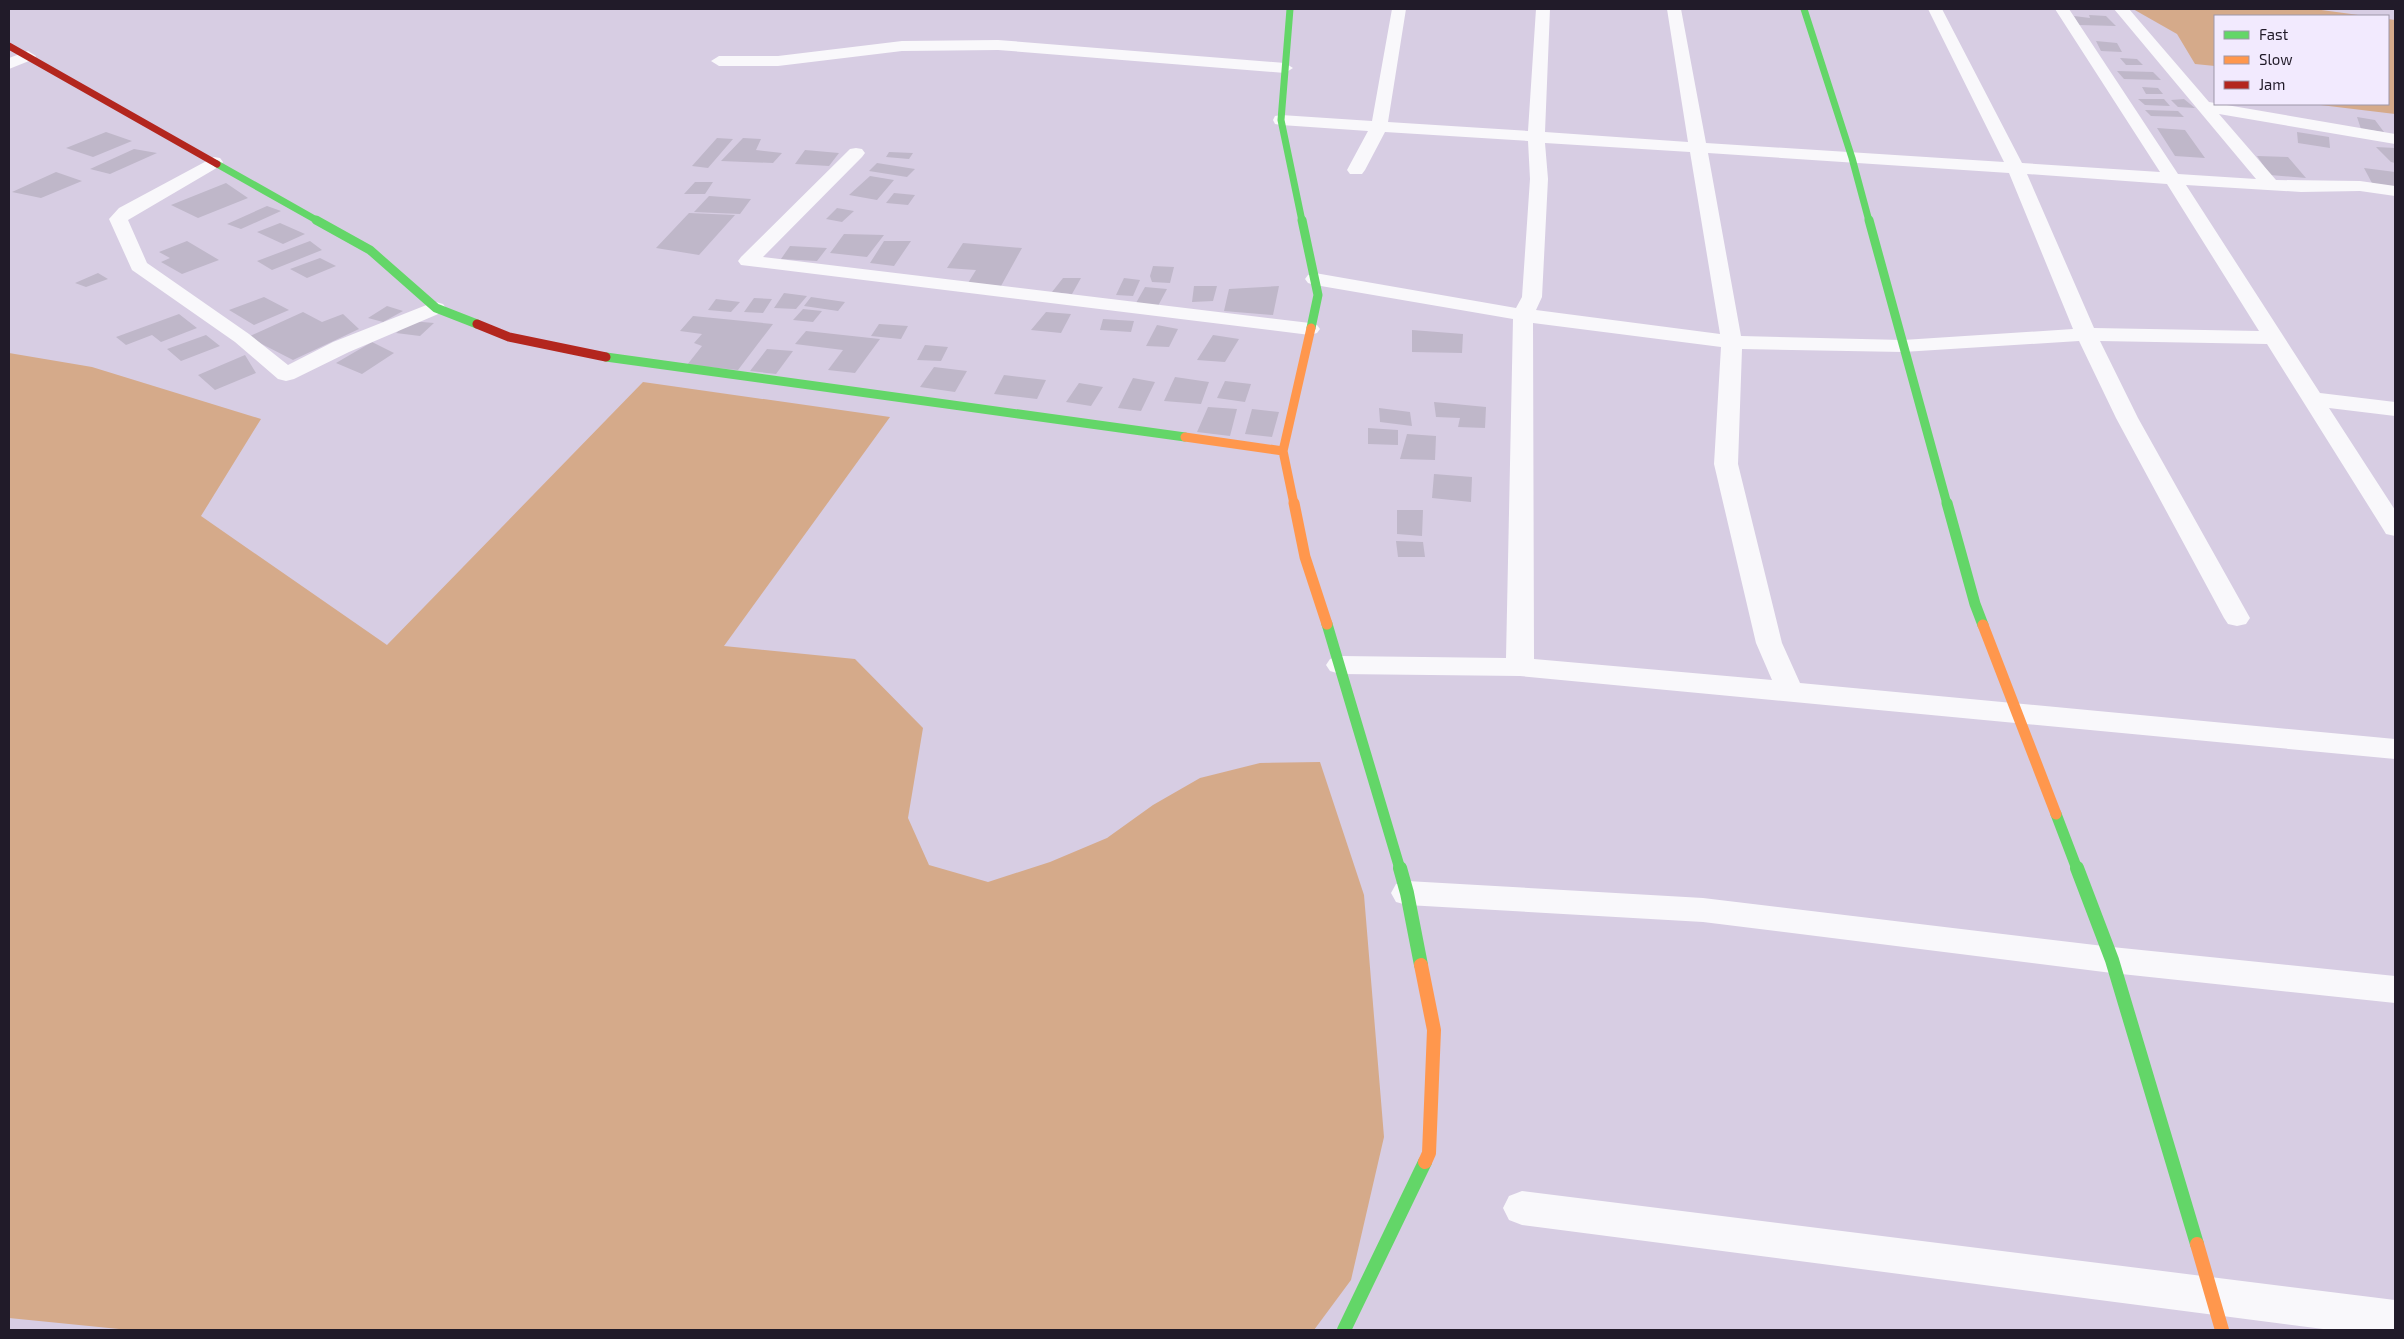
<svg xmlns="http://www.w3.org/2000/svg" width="2404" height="1339" viewBox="0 0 2404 1339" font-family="'Exo 2',sans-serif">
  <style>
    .forest { fill: #d5aa8a }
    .building { fill: #bfb7c9 }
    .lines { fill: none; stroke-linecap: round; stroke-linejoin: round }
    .street { fill: #f9f8fb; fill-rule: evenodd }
    .fast-far3 { stroke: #63d668; stroke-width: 7 }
    .fast-far2 { stroke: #63d668; stroke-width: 9 }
    .fast-far1 { stroke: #63d668; stroke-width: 11 }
    .fast { stroke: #63d668; stroke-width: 14 }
    .slow-far2 { stroke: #ff974d; stroke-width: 9 }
    .slow-far1 { stroke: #ff974d; stroke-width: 11 }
    .slow { stroke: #ff974d; stroke-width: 14 }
    .jam-far1 { stroke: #b3261e; stroke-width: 7 }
    .jam { stroke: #b3261e; stroke-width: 9 }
  </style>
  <rect width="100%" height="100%" fill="#d7cde3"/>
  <path class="forest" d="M2133,9H2314L2366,16H2215V66L2195,64L2177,34Z
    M2388,19L2395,20V114L2312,104H2388Z
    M9,353L92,367L261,419L201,516L387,645L643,382L890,417L724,646L855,659L923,728L908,818L929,865L988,882L1050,862L1107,838L1153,805L1200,778L1260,763L1320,762L1364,895L1384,1137L1351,1280L1314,1330H129L9,1318Z"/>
  <path class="building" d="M2089,15L2106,16L2116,26L2079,25L2074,16L2090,18Z
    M2096,41L2117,43L2122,52L2101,51Z
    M2120,58L2137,59L2143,65H2126Z
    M2117,71L2153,72L2161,80L2124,79Z
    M2142,87L2158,88L2163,94H2146Z
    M2138,99H2164L2170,106L2145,105Z
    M2184,99L2195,108L2178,107L2171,100Z
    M2145,110L2178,111L2184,117L2151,116Z
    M2357,117L2375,120L2384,132L2361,129Z
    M2157,128L2185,130L2205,158L2175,156Z
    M106,132L132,141L93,157L66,148Z
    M2297,132L2329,137L2330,148L2298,143Z
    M717,138L733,139L708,168L692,166Z
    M743,138L761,139L756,150L782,153L773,163L721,161Z
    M2376,147L2395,148V163L2391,162Z
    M134,149L157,153L110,174L90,169Z
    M805,150L839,153L829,166L795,164Z
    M889,152L913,153L909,159L886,157Z
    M2257,156L2288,157L2306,178L2270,175Z
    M877,163L915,169L907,177L869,171Z
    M2364,168L2395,172V187L2373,185Z
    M56,172L82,181L41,198L12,192Z
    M870,176L894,180L877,200L849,195Z
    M695,182H713L705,194H684Z
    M226,183L248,198L198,218L171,205Z
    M894,193L915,195L908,205L886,203Z
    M709,196L751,199L740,214L694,212Z
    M267,206L281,211L241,229L227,224Z
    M837,208L854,211L842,222L826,219Z
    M689,213L735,215L699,255L656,248Z
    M280,223L305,234L283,244L257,232Z
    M844,234L884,235L867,257L830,253Z
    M187,241L219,260L182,274L161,262L170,258L159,252Z
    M310,241L322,250L272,270L257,261Z
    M884,241H911L894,266L870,263Z
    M963,243L1022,248L1001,286L968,283L976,270L947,268Z
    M790,246L827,248L817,261L781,259Z
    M320,258L336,266L307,278L290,269Z
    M1153,266L1174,267L1170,283L1152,282L1150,276Z
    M98,273L108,279L86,287L75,283Z
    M1063,278H1081L1072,294L1052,292Z
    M1124,278L1140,280L1133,296L1116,295Z
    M1194,286H1217L1213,301L1192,302Z
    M1279,286L1273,315L1224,311L1229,289Z
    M1145,287L1167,289L1158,306L1136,303Z
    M784,293L807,296L796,309L774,308Z
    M264,297L289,310L254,325L229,310Z
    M811,297L845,302L838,311L804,306Z
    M754,298L772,299L763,313L744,312Z
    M716,299L740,302L731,312L708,310Z
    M387,306L403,311L383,322L368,318Z
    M803,309L822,311L813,322L793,320Z
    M303,312L322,322L343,314L359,329L293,360L248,337Z
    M1046,312L1071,314L1061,333L1031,330Z
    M179,314L197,328L161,342L152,335L126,345L116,337Z
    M693,316L773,324L738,370L687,365L702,346L694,343L702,334L680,331Z
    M1103,319L1134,321L1131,332L1100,330Z
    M411,321L434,323L420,336L396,333Z
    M879,324L908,326L901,339L871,336Z
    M1157,325L1178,329L1169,347L1146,346Z
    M1412,330L1463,334L1462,353L1412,352Z
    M806,331L880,339L855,373L828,370L843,350L795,344Z
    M206,335L220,346L181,361L167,349Z
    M1213,335L1239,339L1225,362L1197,360Z
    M372,342L394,353L362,374L336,363Z
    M925,345L948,347L941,361L917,360Z
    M767,349L793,351L776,374L750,371Z
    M245,355L256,373L215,390L198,375Z
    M934,367L967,371L955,392L920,387Z
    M1004,375L1046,380L1037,399L994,394Z
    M1175,377L1209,382L1201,404L1164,401Z
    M1133,378L1155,382L1141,411L1118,408Z
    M1225,381L1251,384L1245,402L1217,398Z
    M1079,383L1103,387L1091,406L1066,402Z
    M1434,402L1486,407L1485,428L1458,427L1460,418L1436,417Z
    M1208,407L1237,409L1230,436L1197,432Z
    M1379,408L1410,412L1412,426L1380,422Z
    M1252,409L1279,412L1272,437L1245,434Z
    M1368,428L1398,430V445L1368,444Z
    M1407,434L1436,436L1435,460L1400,459Z
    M1434,474L1472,477L1471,502L1432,498Z
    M1397,510H1423L1422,536L1397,534Z
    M1396,541L1423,542L1425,557H1398Z"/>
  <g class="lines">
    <path class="street" d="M1392,9H1406L1388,122L1528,131L1536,9H1550L1545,132L1688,142L1667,9H1681L1706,143L2004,162L1928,9H1942L2022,163L2160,172L2055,9H2069L2178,174L2256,179L2114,9H2129L2209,102L2395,134V144L2219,114L2276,180L2360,181L2395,186V196L2360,191L2301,192L2186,185L2320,393L2395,402V416L2329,408L2395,510V536L2386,534L2383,529L2267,344L2100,341L2138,418L2250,618L2246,624L2237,626L2228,624L2224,618L2116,418L2079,341L1903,352L1742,349L1738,464L1782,643L1800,683L2395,739V759L1520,676L1340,674L1330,671L1326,665L1330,659L1340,656L1506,658L1513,319L1315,285L1308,283L1305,279L1308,275L1315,273L1516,308L1522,297L1530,179L1528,141L1385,132L1365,170L1362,174H1350L1347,170L1368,131L1281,125L1275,124L1273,120L1275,116L1281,115L1372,121ZM1545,143L1690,152L1720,334L1536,310L1542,297L1548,179ZM1708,153L2009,173L2073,329L1903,340L1741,336ZM2027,174L2167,184L2259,331L2094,328ZM1533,323L1721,347L1714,464L1756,643L1772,680L1534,659Z
      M998,40L1285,63L1293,68L1285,73L998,50L902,51L778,66H719L711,61L719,56H778L902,41Z
      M28,51L36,56L34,59L9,69V58Z
      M856,148L862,149L865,153L862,157L763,257L1310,323L1317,325L1320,329L1317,333L1310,335L741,265L738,261L741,257L850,149Z
      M214,157L220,158L223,162L220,166L128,220L147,263L249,334L288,365L333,342L429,304L436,302L443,304L446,308L443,312L349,352L294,379L286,381L278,379L235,342L132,270L109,219L119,208Z
      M1407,881L1703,898L2112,947L2395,976V1003L2112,973L1703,922L1407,905L1396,902L1391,893L1396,884Z
      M1522,1191L2395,1300V1330H2331L1522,1225L1509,1220L1503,1208L1509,1196Z"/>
    <path class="fast-far3" d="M1290,9L1281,120L1302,221
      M1804,9L1852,158L1869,221
      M217,164L318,221"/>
    <path class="fast-far2" d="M316,220L370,250L436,308L477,324
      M1302,220L1318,295L1311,328
      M1869,220L1947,504
      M606,357L1185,437"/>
    <path class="fast-far1" d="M1947,503L1975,604L1983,625
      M1327,624L1400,869
      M2056,814L2077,869"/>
    <path class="fast" d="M1400,868L1407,893L1421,965
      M2077,868L2112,960L2197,1244
      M1344,1330L1425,1162"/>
    <path class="slow-far2" d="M1185,437L1283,451
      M1294,504L1283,451L1311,328"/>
    <path class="slow-far1" d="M1294,503L1305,557L1327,624
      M1983,625L2056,814"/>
    <path class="slow" d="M1421,965L1434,1030L1429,1153L1425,1162
      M2197,1244L2222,1330"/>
    <path class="jam-far1" d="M9,46L217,164"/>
    <path class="jam" d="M477,324L509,337L606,357"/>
  </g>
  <rect width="2404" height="1339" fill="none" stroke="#211b29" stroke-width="20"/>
  <rect x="2214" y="15" width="175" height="90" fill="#f2eafe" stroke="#9e97a9"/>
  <rect x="2224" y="31" width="25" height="8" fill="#63d668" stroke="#9e97a9"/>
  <text x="2259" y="40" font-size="15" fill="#211b29">Fast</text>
  <rect x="2224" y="56" width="25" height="8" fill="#ff974d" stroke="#9e97a9"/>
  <text x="2259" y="65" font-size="15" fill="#211b29">Slow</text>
  <rect x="2224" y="81" width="25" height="8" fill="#b3261e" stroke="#9e97a9"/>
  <text x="2259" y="90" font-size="15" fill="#211b29">Jam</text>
</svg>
